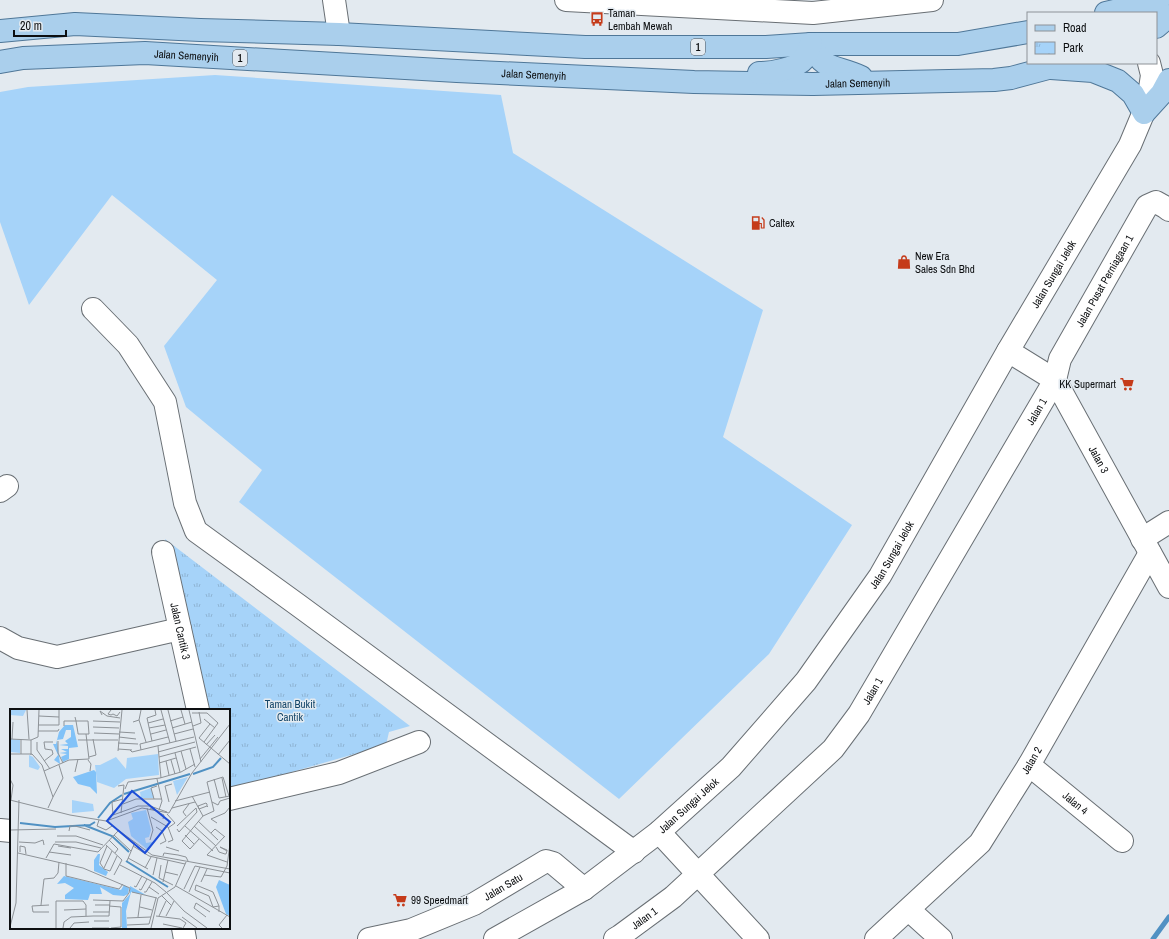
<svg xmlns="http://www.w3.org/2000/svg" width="1169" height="939" viewBox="0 0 1169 939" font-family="'Archivo Narrow',sans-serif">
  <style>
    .green { fill: #a6d3f9 }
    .park { fill: url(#park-tufts) }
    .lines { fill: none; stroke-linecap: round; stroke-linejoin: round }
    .stream { stroke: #5091c3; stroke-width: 5 }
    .minor-casing { stroke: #696f74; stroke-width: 24 }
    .major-casing { stroke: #4f7798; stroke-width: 24 }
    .minor { stroke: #fff; stroke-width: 22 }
    .major { stroke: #aacfec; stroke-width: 22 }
    .labels { text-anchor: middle; stroke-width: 3; stroke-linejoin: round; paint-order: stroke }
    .shield { fill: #e3eaf0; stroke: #4d5154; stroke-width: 1 }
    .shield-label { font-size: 10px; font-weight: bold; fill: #0d0f11 }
    .poi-label { font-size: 11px; fill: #0d0f11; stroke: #e3eaf0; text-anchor: start }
    .street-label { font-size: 11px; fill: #0d0f11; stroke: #e3eaf0 }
    .park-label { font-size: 11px; fill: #154669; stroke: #e3eaf0 }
    .inset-river { fill: none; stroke: #5091c3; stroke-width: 2 }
    .inset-road { fill: none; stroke: #8d9297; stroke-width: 1 }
    .view { fill: #1d4ed8; fill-opacity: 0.15; stroke: #1d4ed8; stroke-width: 2 }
    .inset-edge { fill: none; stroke: #0d0f11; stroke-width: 2 }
  </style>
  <defs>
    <pattern id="park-tufts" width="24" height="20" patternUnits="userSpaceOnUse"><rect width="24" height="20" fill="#a6d3f9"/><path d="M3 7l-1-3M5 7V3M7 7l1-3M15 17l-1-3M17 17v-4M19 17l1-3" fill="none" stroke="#8eb4d4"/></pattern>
  </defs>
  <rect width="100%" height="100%" fill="#e3eaf0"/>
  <path class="green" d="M215,75L501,95L513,153L763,310L723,437L852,525L769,654L619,799L239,502L262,470L186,407L164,346L217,280L112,195L29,305L0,222V92L28,87Z"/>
  <path class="park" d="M165,539L410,726L389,732L386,745L229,790V710H205Z"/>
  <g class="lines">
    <path class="stream" d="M1153,939L1169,917"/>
    <defs>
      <g id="minor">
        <path d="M334,0L339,34"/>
        <path d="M566,0L813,13L932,0"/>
        <path d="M93,309L128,345L165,402L185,503L196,531L298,605L634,852"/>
        <path id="s1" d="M1008,351L1055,380L1169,587"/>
        <path d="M0,491L7,486"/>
        <path d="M1142,539L1169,522"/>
        <path id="s2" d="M163,552L198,710"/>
        <path d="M0,638L18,648L57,657L180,629"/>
        <path id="s3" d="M1029,765L1122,841"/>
        <path d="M229,799L339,773L419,742"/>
        <path d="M0,830L11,831"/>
        <path d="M659,832L758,939"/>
        <path d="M909,910L941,939"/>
        <path d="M183,928L185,939"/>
        <path id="s4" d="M369,939L411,930L474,904L546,861L553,863L584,889"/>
        <path id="s5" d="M495,939L584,889L659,832L731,767L806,681L880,576L1008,351L1130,145L1148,102L1152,75L1149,63"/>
        <path id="s6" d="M615,939L620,936L673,897L833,749L859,714L1055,380L1060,359L1147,206L1156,202L1165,207L1169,210"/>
        <path id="s7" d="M876,939L980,843L1029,765L1150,553"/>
      </g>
      <g id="major">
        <path d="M1106,13L1159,0"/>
        <path d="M1156,27L1169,16"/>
        <path d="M0,31L75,24L200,30L339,34L585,47H766L811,44H958L1028,32"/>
        <path d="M811,44C824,73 838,65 861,77"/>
        <path id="s8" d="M0,62L23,58L145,53L457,71L694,82L813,84L994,80L1011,78L1067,63"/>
        <path d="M1051,68L1093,71L1118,81L1133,94L1144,113L1162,93L1169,80"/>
        <path d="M759,73C771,73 796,69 804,59C807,54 809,49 811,44"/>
      </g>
    </defs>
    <use href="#minor" class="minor-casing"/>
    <use href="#major" class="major-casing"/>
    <use href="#minor" class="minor"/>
    <use href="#major" class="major"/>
  </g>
  <defs>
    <symbol id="bus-bare" viewBox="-9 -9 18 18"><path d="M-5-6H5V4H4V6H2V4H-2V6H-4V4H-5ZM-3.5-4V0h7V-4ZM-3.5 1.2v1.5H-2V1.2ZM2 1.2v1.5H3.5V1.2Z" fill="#c53b1a" stroke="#e3eaf0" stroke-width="2.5" paint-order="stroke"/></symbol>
    <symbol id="fuel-bare" viewBox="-9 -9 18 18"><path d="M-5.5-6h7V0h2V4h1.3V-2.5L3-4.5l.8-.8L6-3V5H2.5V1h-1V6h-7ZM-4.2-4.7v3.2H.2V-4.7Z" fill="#c53b1a" stroke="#e3eaf0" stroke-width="2.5" paint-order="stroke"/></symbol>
    <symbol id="shop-bare" viewBox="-9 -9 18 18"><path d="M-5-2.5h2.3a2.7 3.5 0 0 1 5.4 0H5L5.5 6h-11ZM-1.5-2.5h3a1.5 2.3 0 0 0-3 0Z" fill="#c53b1a" stroke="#e3eaf0" stroke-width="2.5" paint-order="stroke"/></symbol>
    <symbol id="supermarket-bare" viewBox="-9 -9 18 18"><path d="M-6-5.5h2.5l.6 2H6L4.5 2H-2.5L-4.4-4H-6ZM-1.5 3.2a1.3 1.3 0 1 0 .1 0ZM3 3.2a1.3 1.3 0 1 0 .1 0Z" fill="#c53b1a" stroke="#e3eaf0" stroke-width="2.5" paint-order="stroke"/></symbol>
  </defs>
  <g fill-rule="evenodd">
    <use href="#bus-bare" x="587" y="9" width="20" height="20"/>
    <use href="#fuel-bare" x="748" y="213" width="20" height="20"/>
    <use href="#shop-bare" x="894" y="252" width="20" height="20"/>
    <use href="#supermarket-bare" x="1117" y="374" width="20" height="20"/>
    <use href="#supermarket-bare" x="390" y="890" width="20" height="20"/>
  </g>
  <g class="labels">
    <g class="shield">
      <rect x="691" y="39" width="14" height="16" rx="3"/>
      <rect x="233" y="50" width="14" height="16" rx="3"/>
    </g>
    <g class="shield-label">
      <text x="698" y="51">1</text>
      <text x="240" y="62">1</text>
    </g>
    <g class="poi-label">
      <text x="608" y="17">Taman<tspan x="608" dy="13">Lembah Mewah</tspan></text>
      <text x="769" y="227">Caltex</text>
      <text x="915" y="260">New Era<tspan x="915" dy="13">Sales Sdn Bhd</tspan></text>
      <text x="1116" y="388" text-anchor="end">KK Supermart</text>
      <text x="411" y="904">99 Speedmart</text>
    </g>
    <g class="street-label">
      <text dy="4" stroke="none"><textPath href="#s8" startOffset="187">Jalan Semenyih</textPath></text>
      <text dy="4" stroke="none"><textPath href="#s8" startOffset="535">Jalan Semenyih</textPath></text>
      <text dy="4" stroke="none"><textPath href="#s8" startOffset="859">Jalan Semenyih</textPath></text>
      <text dy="4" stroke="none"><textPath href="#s5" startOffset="884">Jalan Sungai Jelok</textPath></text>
      <text dy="4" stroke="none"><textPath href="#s6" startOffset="832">Jalan Pusat Perniagaan 1</textPath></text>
      <text dy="4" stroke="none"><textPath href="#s6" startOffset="684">Jalan 1</textPath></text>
      <text dy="4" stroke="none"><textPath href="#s1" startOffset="146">Jalan 3</textPath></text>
      <text dy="4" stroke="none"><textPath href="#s5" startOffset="560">Jalan Sungai Jelok</textPath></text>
      <text dy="4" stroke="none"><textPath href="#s2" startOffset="81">Jalan Cantik 3</textPath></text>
      <text dy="4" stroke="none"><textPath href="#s6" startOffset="360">Jalan 1</textPath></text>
      <text dy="4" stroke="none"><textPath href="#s7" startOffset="239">Jalan 2</textPath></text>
      <text dy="4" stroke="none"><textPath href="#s3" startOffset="60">Jalan 4</textPath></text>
      <text dy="4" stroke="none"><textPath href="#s5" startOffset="236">Jalan Sungai Jelok</textPath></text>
      <text dy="4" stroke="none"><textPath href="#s4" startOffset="145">Jalan Satu</textPath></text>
      <text dy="4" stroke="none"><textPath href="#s6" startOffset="36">Jalan 1</textPath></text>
    </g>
    <g class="park-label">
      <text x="290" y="708">Taman Bukit<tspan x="290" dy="13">Cantik</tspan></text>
    </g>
  </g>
  <g transform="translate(10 709)">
    <rect width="220" height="220" fill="#e3eaf0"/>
    <path d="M0,30L10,31V44L0,43ZM178,68L167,86L163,72ZM62,91L83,95L84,102L62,104ZM136,101L141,121L139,128L135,129L136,134L142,133L139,142L121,127L118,113L123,110L121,104Z" fill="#a6d3f9"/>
    <path d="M55,16H63L68,38L59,39V50L53,53L51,48L57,45L49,44L57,43L51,40H58V37L49,36L58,35L55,32L61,28V21H56L53,30L47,31L50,55L44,51L48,46L43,35H46L49,23ZM84,61L86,63L87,85L80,78L68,75L63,68ZM88,145H90L89,156L98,163L96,167L84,162V151ZM54,167L111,181L114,176L119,179L118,185L114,187L103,186L90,178L92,185H80L78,191L55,190V186L64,179L55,174L47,175ZM209,171L220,176V207L216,205L206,178ZM120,177L136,186L121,183L116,202L117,219H112V194L120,185Z" fill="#81c2f8"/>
    <path d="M0,1H16L13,7L0,6ZM148,45L149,66L116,70L104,79L87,73L85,56H90L106,48L116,60L117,49Z" fill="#a6d3f9"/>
    <path d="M19,46L23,48L30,58L28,61L19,58ZM141,79L144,89H131L130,83Z" fill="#a6d3f9"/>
    <path class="inset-river" d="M183,65L203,58L211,49M114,85L180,65M88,109L100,94L112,86M10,114L45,118L80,116L85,113M74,116L102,127L119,143M116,152L158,178"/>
    <path class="inset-road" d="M17,1L19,30M101,1L98,5L101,6L103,5L107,7L110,3M151,1L160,34M158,1L166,32M171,1L175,15M179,1L191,53M182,4H197L208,14L194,33M92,6L90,2L97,7L110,9M29,7L49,8M194,10L205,19M129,11L136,33M83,12L110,13M160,12L173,8M123,13L129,11L131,1M138,14L153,10M200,15L189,29L220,55M28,16H49V1M54,17V12H78L79,25H68V24L66,12L65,8M183,17L191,14L189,3M83,18L109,19M139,19L155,16M162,19L182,13M28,22H48L49,20M109,23L125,24M84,24L109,25M141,25L156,21M164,25L183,20M109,28L126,30M0,30L21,31L28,28L29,1M2,30L3,13M68,31H108M48,32V44L53,54M142,32L137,9L146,6L145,1M27,33V41L40,60M108,34L128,35M196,36L205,26M148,37L151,69M35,40L34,33H43M108,40L122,41M180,40L185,58M120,41L122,43L184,28M131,41L130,35L158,28M108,42L112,1M171,42L176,60M148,43L185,33M165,44L170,63M0,45H22L32,56L43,88L38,99M11,45V30M21,46V31M208,46L220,31M79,48L86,46L83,30M149,48L186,38M190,50L208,28M78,51L81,55L80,62M161,51L165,65M34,52L43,45L42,41L35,40M156,52L159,66M149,54L166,49M34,62L59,51L79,50L76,25M65,63L68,50M212,69L216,88M0,70L3,76L1,91M147,70L152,92L149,101M204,70L209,89L220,87M108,77L114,76L111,104M115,80L118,73L150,69L171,63L185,55M182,87L193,107M43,88L53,69L49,56M113,90L102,93L103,106L128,97H140L157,103M144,90L141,79L147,77M0,91L60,106L96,112L142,146L220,160M165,92L200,83M159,93L155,77L162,75M202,93L208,96L210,92L220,89M113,95L126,90H152M197,97L189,100L188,97L196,94L197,95V97L198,98M137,99L143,121L140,131M140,99L154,106L153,110M162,99L185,93M157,105L165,114L158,119M176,107L173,103L179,95M141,108L158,118L163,131L158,133M89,111L87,117L96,121L102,117M99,111L132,99L159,104L182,64L220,15M188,112L208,131M207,114L201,110L215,104L220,98M167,117L186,99L187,103L169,123L167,120M175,117L203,142M184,117L206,137M146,118L152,122L156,132L150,135M0,121L46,120M59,122L60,117H65L80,121M201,124L205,120L215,128M104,126L121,142M175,126L184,135M47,127H66L93,136M214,128L197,146L217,153M189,130L180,140L172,132L193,107L204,102L197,73L213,68L219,87M99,131L108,140L105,144M9,133L25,134L33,131L34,136M45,133H66L91,139M96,136L112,151L104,166M48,137L61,139M97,137L90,154L94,160L100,162L107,147M123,137L139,147L175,155M156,138L169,142M206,138L209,143L215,145H216L217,142V141L210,138L217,142M10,143V137L15,138L16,145M39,143L61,146M8,144L73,159L120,179L119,184L113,192L83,191M153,147L154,144L168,146L176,148L178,152M36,149L44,135L88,143L109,121M118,149L138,160M117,152L125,133M56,154V167L109,180L113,175M110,156L145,174L156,183M151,156L149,169L163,176M94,159L102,142M135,159L141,148M155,163L168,166M143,166L147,149M194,166L211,168L217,157L220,135M153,173L158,151M191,173L197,160M124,177L126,178L132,167M166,177L220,208M139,178L149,185M129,180L131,181L137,170M174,180L185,157L220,164M122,183L147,189M134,183H136L142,173M179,183L190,158M157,184L174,202L197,219M152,187L161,196M31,196L34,170L44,169L48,164L49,153M85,196H100M99,197L111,198V218L101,219M209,197L203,198L199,187L185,181L186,176L203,183L209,197V203M130,198L142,201M54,201L76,200M39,203H23L22,197L39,196M83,203H99M83,207H99L100,192M146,207L170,210L176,214L173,219M149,207L156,192M156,207L164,192M128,208L131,186M172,208L187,219M196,208L184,199L186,194L200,203M117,209L141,208M84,212H99M153,215L172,219M117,216L139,215L146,189M0,218L6,194L9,91M46,219V192H73L76,196V207M53,219L54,213L61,208L83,207M60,219L64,214L79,213M82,219H99M141,219L148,189L165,178L176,153M212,219L209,216L217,206"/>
    <path class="view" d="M122,82L160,113L135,144L97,112Z"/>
    <rect width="220" height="220" class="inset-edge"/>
  </g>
  <rect x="1027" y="12" width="130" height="52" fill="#e3eaf0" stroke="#8d9297"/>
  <rect x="1035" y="25" width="20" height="6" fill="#aacfec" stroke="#8d9297"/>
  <text x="1063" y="32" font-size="12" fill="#0d0f11">Road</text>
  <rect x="1035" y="42" width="20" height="12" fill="url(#park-tufts)" stroke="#8d9297"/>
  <text x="1063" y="52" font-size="12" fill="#0d0f11">Park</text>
  <path d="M14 30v6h52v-6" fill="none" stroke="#0d0f11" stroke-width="2"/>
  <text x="20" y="30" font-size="12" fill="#0d0f11" stroke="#e3eaf0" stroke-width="3" paint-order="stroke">20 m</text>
</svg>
